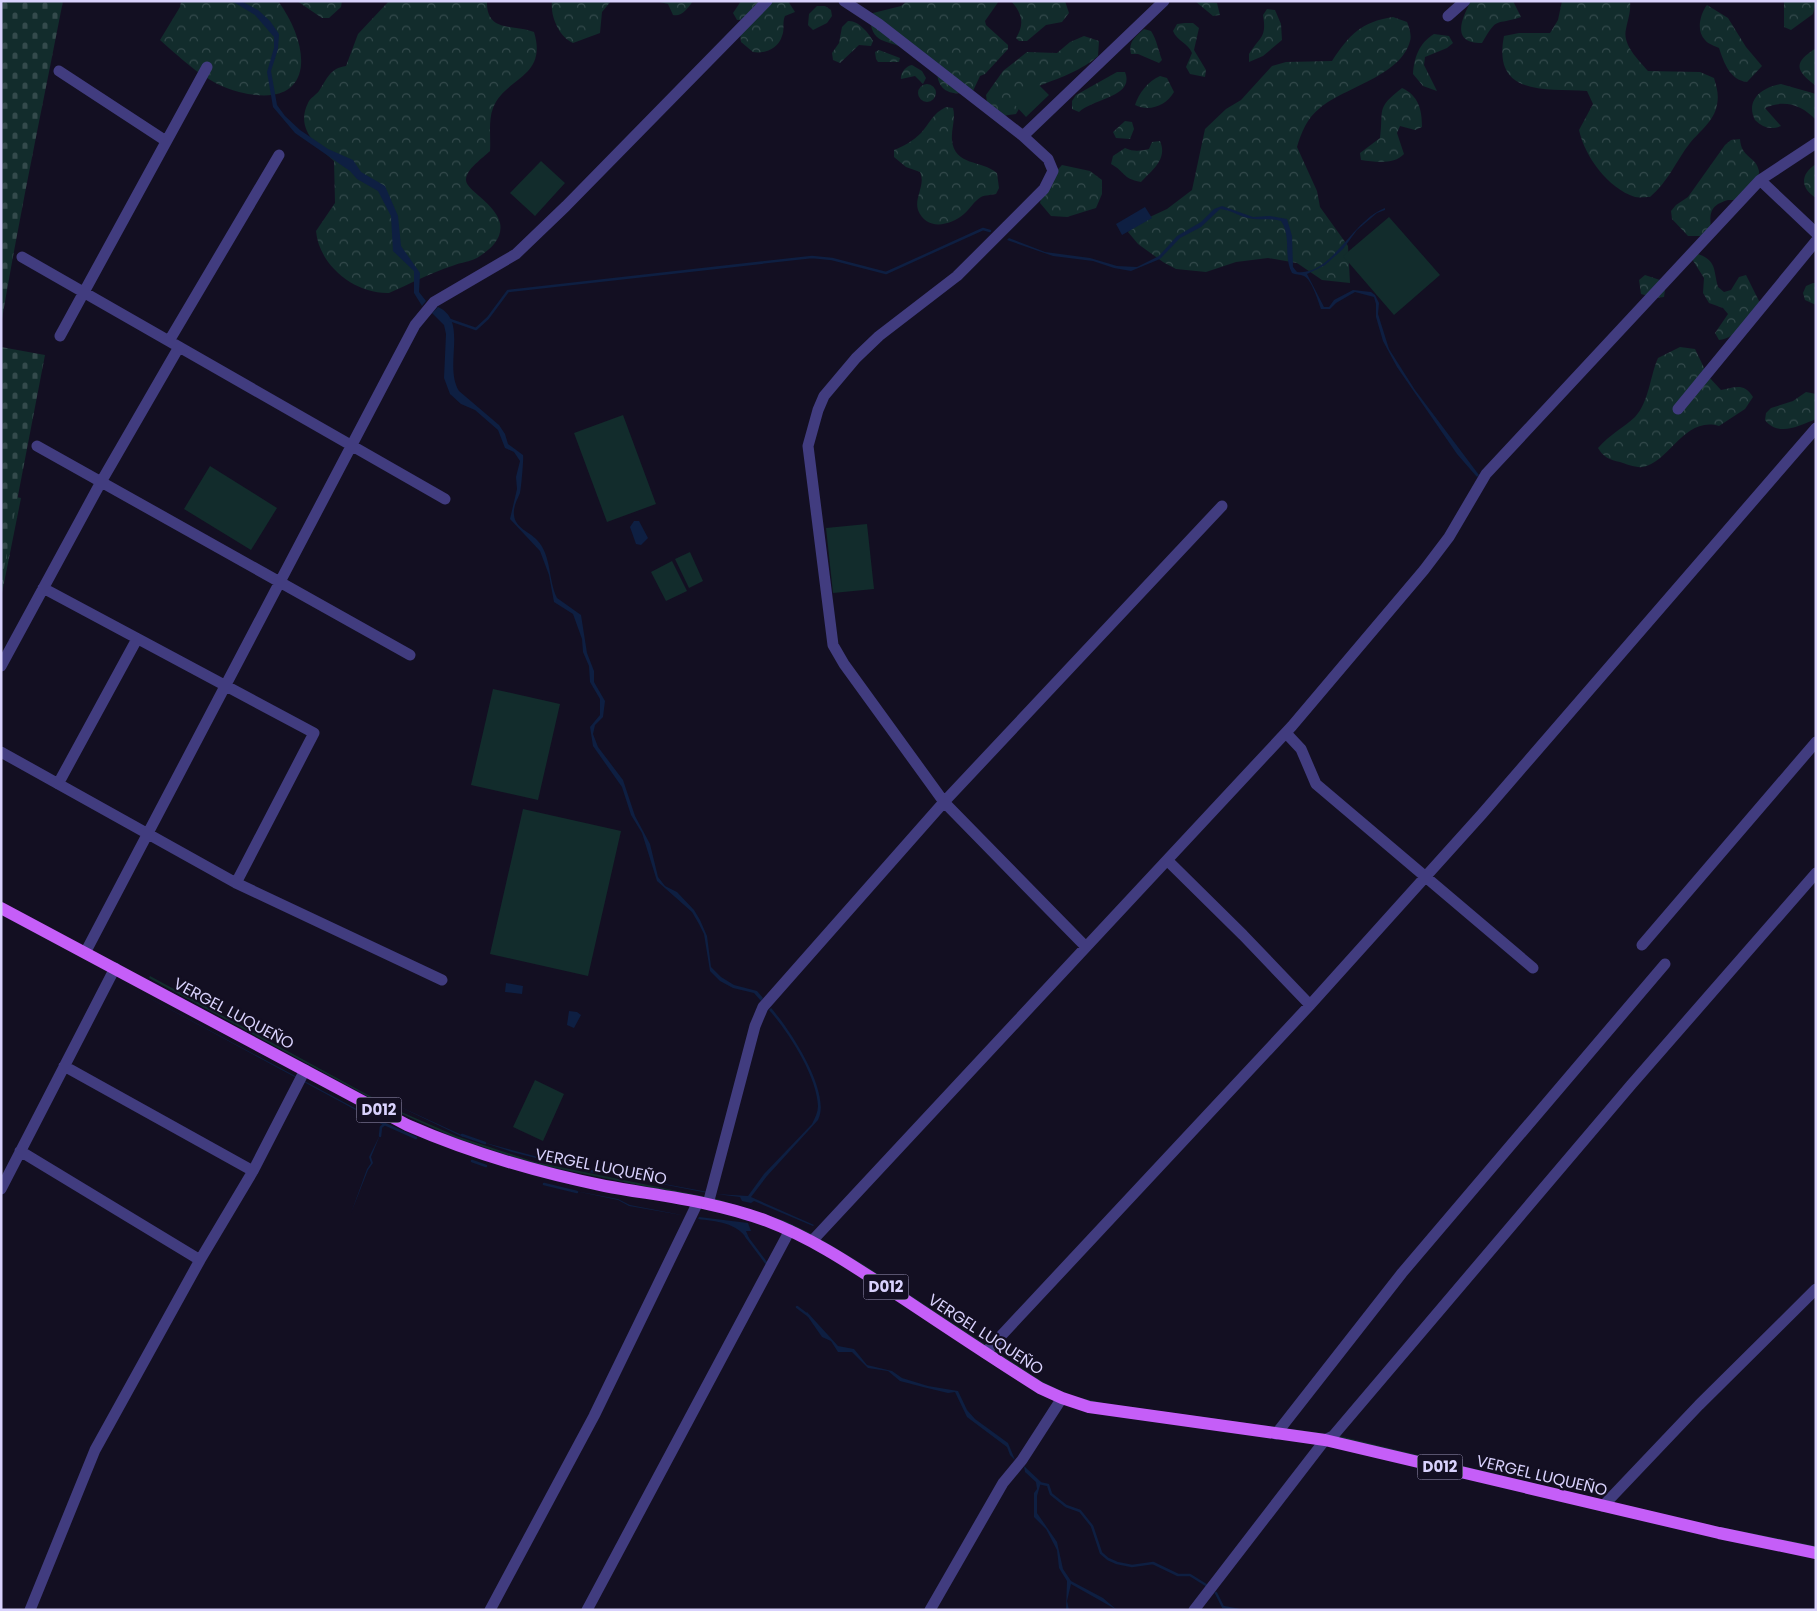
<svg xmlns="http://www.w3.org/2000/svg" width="1817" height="1611" viewBox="0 0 1817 1611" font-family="Poppins,sans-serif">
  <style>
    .grass { fill: url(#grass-tufts) }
    .forest { fill: url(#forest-crowns) }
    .cemetery { fill: url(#cemetery-stones) }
    .park { fill: #122c2c }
    .water { fill: #0e1f42 }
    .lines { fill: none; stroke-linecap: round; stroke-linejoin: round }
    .stream { stroke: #0e1f42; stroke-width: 2.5 }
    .minor { stroke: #413c7f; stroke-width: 11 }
    .major { stroke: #c55ef8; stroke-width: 12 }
    .labels { text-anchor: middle; stroke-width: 4.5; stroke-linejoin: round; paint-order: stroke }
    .shield { fill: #130f22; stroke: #9e98bb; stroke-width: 1 }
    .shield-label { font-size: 15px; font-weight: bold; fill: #d9d2fd }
    .street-label { font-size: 16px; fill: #d9d2fd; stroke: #130f22 }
  </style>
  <defs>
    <pattern id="grass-tufts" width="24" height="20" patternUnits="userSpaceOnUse" patternTransform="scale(1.25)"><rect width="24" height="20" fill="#122c2c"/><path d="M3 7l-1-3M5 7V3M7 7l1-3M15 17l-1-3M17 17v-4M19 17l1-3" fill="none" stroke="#344a4c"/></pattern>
    <pattern id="forest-crowns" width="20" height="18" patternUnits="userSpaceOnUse" patternTransform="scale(1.25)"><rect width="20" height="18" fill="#122c2c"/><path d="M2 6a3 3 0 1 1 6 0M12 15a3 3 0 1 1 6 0" fill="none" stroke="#344a4c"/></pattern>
    <pattern id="cemetery-stones" width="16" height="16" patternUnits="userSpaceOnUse" patternTransform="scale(1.25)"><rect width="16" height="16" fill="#122c2c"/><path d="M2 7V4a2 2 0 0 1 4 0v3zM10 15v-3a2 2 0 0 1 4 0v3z" fill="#344a4c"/></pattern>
  </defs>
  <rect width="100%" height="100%" fill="#130f22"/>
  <path class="grass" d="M1,494L21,498L1,598Z"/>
  <path class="forest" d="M181,1H278C312,47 316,111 239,92C207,84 184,61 160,40L180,7Z
    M297,1H342L341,7L329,18H322Z
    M389,1H487C486,33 514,24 534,32C548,78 505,77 493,108C488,121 491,138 490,151C483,158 466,169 466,180C466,190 495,203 500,223C503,237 492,248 480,256C472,262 461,262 452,266C430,273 410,284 389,293C354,294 319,265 316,231L335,203L334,161C317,146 295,129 308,103C310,98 316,95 319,91C327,79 330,68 346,66L358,34Z
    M552,1H611L602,12L600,33L573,43C559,37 550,16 552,1Z
    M656,1H693C688,8 682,17 673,15L668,4Z
    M741,1H762L741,20H737L733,13Z
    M771,1H788L795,12L785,16C782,22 785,29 782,36C778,49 765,54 753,52L741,42L740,33Z
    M907,1H999L985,21L986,25L1008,45V49L985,74L980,76L973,91C951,97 936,92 937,67C927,61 917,54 906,49C886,39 871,45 870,16L873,13L901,6Z
    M1011,1H1065L1069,13L1062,22L1046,25L1027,41H1019L1016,38C1025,24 1022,13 1011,1Z
    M1195,1L1217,3L1220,15L1213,16Z
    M1471,1H1513L1521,17C1495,26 1498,15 1482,43C1450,43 1462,18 1471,1Z
    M1562,1H1630C1631,12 1628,19 1626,29C1622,45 1639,60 1648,71L1700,72L1714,78C1717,88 1719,95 1717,105C1714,121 1700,131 1690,143C1676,161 1668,182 1650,197C1646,197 1639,198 1635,197C1608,188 1585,157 1579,130L1593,104L1587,91C1546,88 1492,97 1504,36L1519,33H1550L1558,20Z
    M1784,1H1816L1813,14L1791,30L1784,27Z
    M1707,5L1728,18L1746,47L1762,66L1747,82C1730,80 1724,63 1719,48C1715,46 1708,44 1705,40C1696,31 1700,14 1707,5Z
    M817,6H825L831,10L832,16L827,23L813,30L808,25L809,14Z
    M1267,9L1275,10L1281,24L1282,40L1263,56L1249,62V54C1260,36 1267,38 1263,15Z
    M1393,17L1407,22C1409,27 1412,36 1410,41C1401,76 1345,87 1320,108C1307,118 1301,133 1297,147L1317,191L1320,207L1348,246L1350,283L1322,280L1297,263L1268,258L1236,262L1206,272L1176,269L1163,262L1138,244L1128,232L1139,222L1167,209L1192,190L1205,129L1226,109L1241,100L1272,66L1286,62L1332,61C1350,34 1361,22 1393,17Z
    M848,21C858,20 869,33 873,41L871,46L859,45L840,63L833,60L832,53L839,43L842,27Z
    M1185,23H1193L1199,28L1194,50L1206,70L1205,77L1190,74L1186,67L1192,53C1188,43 1177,41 1173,31L1177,24Z
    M1144,29L1151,31C1157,40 1158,50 1162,60L1159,63L1138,54H1131C1128,42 1135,37 1144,29Z
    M1434,34L1449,36L1453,43L1447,48L1425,57L1424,65L1437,91L1423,86L1413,74C1414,58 1419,43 1434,34Z
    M1084,36L1099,41L1098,56C1077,74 1054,79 1030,90L1016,114L1001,116L988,110L986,95L1003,71L1027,52L1057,53L1070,42Z
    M1816,48V86C1795,70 1793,63 1816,48Z
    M879,50L900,58L899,62H878L876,59L875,52Z
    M912,65L922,71L926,78L923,84L915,76L901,79C900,73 906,66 912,65Z
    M1117,72H1125C1135,97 1094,98 1079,112L1072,109V101L1076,95Z
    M1160,76L1167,78L1174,92C1166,106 1149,112 1135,105C1139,93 1148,81 1160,76Z
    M1781,84L1816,94V120C1802,105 1784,99 1765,108L1781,126C1771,130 1763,128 1755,120C1745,100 1762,87 1781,84Z
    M918 93a9 9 0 1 1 18 0a9 9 0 1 1-18 0Z
    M1402,88C1419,96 1422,110 1422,127L1415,130L1400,126L1397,133L1404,154C1394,165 1375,162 1361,160L1360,153L1380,138C1384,109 1375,109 1402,88Z
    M946,107L953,108C956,119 951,129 952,140C954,166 982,160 997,173L999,188L996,194C992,195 985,195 981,197C974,201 970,209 964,214C950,226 926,231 918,210C914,197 926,185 920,172L906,167L894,157V150C904,146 913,141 921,133C930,123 932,114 946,107Z
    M1125,121L1132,122L1134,129L1130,139L1116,138L1113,132Z
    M1740,139C1741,158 1756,156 1759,171C1760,179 1746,195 1740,199C1737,200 1731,200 1728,200C1708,206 1710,214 1711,233L1704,236H1688L1672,219L1671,211L1676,205L1688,197L1725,145L1731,140Z
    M1160,141C1168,159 1152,170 1141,182C1121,178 1126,172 1111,164L1113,156L1125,148C1134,152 1140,151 1149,149L1152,142Z
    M1816,164V198C1800,188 1800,174 1816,164Z
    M1062,165L1090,171L1102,180V194L1096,208L1067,217L1051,216L1040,203C1044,187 1050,177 1062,165Z
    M1695,253C1717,260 1713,268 1718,287L1724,292L1731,290L1739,277L1746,275L1761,305C1749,318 1737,338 1719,340L1715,333L1728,314L1723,308L1709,303L1703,293L1704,278L1692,259Z
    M1645,275L1660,280L1665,290L1664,297L1655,298L1641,294L1639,280Z
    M1813,283H1816V305L1805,300L1803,293L1806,286Z
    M1680,347L1695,349L1708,376L1721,390C1735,388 1743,382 1753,397L1745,409L1719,426C1684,416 1670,462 1643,467C1636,468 1626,464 1620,462C1610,460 1603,457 1598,448C1609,435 1623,428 1635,417C1649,402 1650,376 1658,358Z
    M1806,392L1816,394V419C1799,426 1778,437 1765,420L1766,413L1771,408L1793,401Z"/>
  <path class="cemetery" d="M1,1H63C42,109 19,217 1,325Z
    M1,347L45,355L1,584Z"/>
  <path class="park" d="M1036,82L1049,95L1026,117L1014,104Z
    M541,161L565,183L535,216L510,193Z
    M1389,217L1440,275L1394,315L1343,256Z
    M623,415L656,504L607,522L574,433Z
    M210,466L277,508L251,550L184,509Z
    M867,524L874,589L833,593L826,528Z
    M690,552L703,581L689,588L675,559Z
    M672,561L687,591L666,601L651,572Z
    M493,689L560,704L538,800L471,785Z
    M523,809L621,831L588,976L490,954Z
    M150,976L390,1107L456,1136L535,1162L717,1199L785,1221L814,1235L864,1265L1043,1382L1072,1396L1108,1404L1335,1435L1695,1522L1816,1546V1548L1695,1523L1334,1437L1108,1406L1072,1397L1042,1383L863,1266L821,1241L784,1223L717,1201L535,1164L455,1138L389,1108L149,978Z
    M535,1080L564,1094L543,1141L513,1127Z"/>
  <path class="water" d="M232,1H241L258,10L270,21L279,34L278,49L271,71L277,105L285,116L300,130L328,149L353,160L361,172L385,186L398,216L401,246L420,273L419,292L426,301L422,306L414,293V271L393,251L391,216L378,191L357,179L350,171L295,133L273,107L267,72L274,48V37L255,15Z
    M1222,206L1253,217L1270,216L1287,219L1292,236L1293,267L1297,272C1332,276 1351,221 1385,208V210L1377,213L1357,230L1343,249L1325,265L1307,274L1324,307H1329L1334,300L1353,290L1371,292L1375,295L1379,303L1378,314L1389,349L1415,390L1479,475L1477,477L1457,454L1397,367L1383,341L1376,317V304L1374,297L1355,292L1336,303L1330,309H1321C1318,301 1312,280 1304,276C1300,274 1295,275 1292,273C1283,257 1292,237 1281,221C1271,218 1263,220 1254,219C1241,218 1232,210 1220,209L1201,227L1180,238L1160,259L1131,271L1114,268L1093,261L1053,256L1007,240L1009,238L1045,252L1090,258L1117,266L1137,267L1159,256L1177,236L1201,222L1214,209Z
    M1145,207L1152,218L1122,235L1116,224Z
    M438,307C469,321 443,365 459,391L499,425L505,434L508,444L523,455C524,457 521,490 520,493C517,500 513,507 514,515C515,528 530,532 537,540C552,556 548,580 557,598L581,615L587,653L594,671V682L605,701L603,717L595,725L593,734L598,747L623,780L635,816L650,844L658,877L665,886L677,892L694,910L700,920L707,936L711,967L721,977L734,985L757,991L763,998L761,1001L754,993L733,988L720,981L710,971L704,934L699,924L692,912L657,881L642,833L631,815L622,787L593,746L590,727L600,715V699L590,682L589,666L583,652L582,639L573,614L554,602L549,575L540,551L510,519L517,489L516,477L520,461L514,452L505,448L498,430L475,410L461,404L450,394L444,378L446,334L444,325L432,313Z
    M634,521H639L648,538L641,545L636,544L630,527Z
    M506,983L523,986L522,994L505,992Z
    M123,984L379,1121L378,1122Z
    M771,1008C789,1028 832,1093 818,1120L767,1176L751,1197L814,1225L813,1226L754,1201L751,1203L742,1201L740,1197L716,1194L748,1196L764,1174L812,1124C815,1118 818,1112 818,1106C817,1076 788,1031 769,1010Z
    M569,1011L577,1012L581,1015L574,1028L567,1025Z
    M394,1104L464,1136L463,1137Z
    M380,1135L371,1157L373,1163L368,1170L351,1213L367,1169L371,1163L369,1157Z
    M482,1142L587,1170V1171L512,1152Z
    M594,1171L708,1192V1193Z
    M575,1191L618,1199L630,1205L687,1216L629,1206L618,1200Z
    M699,1217L748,1223L751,1231H746L749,1238L747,1239C738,1223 715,1221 698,1219Z
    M807,1312L838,1346L854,1349L867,1365L892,1371L902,1378L928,1386L958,1391L967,1410L975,1419L1008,1443L1015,1460L1010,1455L1007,1447L967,1417L955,1392L948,1393L923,1387L900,1381L888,1371L868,1368L852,1352H838L831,1341L822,1337L806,1314Z
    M1024,1466L1041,1482L1037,1496V1513L1057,1542L1063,1569L1071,1581L1103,1598L1117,1610L1071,1584L1067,1601L1069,1610H1066L1067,1581L1059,1568L1057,1550L1046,1529L1034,1517V1493L1037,1489L1036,1482L1025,1472Z"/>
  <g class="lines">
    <path class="stream" d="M450,320L476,329L488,318L508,291L812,257L832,259L886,273L983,229L990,231
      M378,1121L416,1138
      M462,1135L485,1143
      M380,1136L381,1127L385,1124
      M472,1161L486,1166
      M584,1170L596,1172
      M544,1184L577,1192
      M746,1236L767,1264
      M797,1307L809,1316
      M1039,1483L1048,1485L1051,1494L1066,1506L1080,1511L1092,1526L1101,1553L1108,1559L1117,1563L1132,1566L1153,1563L1178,1575H1190L1206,1585
      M1216,1593L1223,1607L1239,1610"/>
    <path class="minor" d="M844,1L879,24L1023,136L1048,159L1053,171L1044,189L957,276L879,336L856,358L824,396L818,410L808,446L833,645L844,664L944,802L1086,947
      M1448,16L1465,1
      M59,71L166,141
      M1023,136L1164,1
      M1760,180L1816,233
      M22,257L445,499
      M60,336L207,67
      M169,341L279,155
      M1678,409L1816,241
      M37,446L410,655
      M43,588L314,733L236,883
      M1,666L101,482L179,347
      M1286,733L1301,749L1316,784L1533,968
      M1,752L236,883L442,980
      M58,784L137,639
      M1167,860L1243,935L1310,1005
      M1642,945L1816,742
      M85,953L387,378L415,325L434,302L516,254L566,206L767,1
      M64,1066L253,1171
      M20,1151L200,1260
      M1,1189L115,968
      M708,1204L755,1026L763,1007L944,802L1222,506
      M812,1241L1292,726L1424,570L1449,537L1486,474L1760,180L1816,143
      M985,1353L1310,1005L1482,814L1816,428
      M1276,1434L1402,1273L1665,964
      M1603,1506L1699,1405L1816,1289
      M30,1610L95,1450L200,1260L253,1171L305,1070
      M490,1610L594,1416L698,1202
      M587,1610L790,1230
      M930,1610L1003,1483L1022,1460L1062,1398
      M1194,1610L1325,1440L1333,1436L1631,1085L1816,873"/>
    <path class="major" d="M1,908L407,1125C471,1153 536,1172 605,1186C659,1196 714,1201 767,1221C817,1240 859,1270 904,1299C949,1329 994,1359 1040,1388L1062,1398L1089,1407L1325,1440L1719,1533L1816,1553"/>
  </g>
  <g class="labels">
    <g class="shield">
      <rect x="356.5" y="1097.5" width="45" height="25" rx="4"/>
      <rect x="863.5" y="1274.5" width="45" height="25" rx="4"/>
      <rect x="1417.5" y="1454.5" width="45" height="25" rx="4"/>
    </g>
    <g class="shield-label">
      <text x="379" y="1115">D012</text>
      <text x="886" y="1292">D012</text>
      <text x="1440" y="1472">D012</text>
    </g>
    <g class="street-label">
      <text transform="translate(234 1013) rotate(28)" y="6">VERGEL LUQUEÑO</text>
      <text transform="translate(601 1166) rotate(11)" y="6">VERGEL LUQUEÑO</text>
      <text transform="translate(986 1334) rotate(33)" y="6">VERGEL LUQUEÑO</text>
      <text transform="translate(1542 1475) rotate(13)" y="6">VERGEL LUQUEÑO</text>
    </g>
  </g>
  <rect width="1817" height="1611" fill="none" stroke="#d9d2fd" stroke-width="5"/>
</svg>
